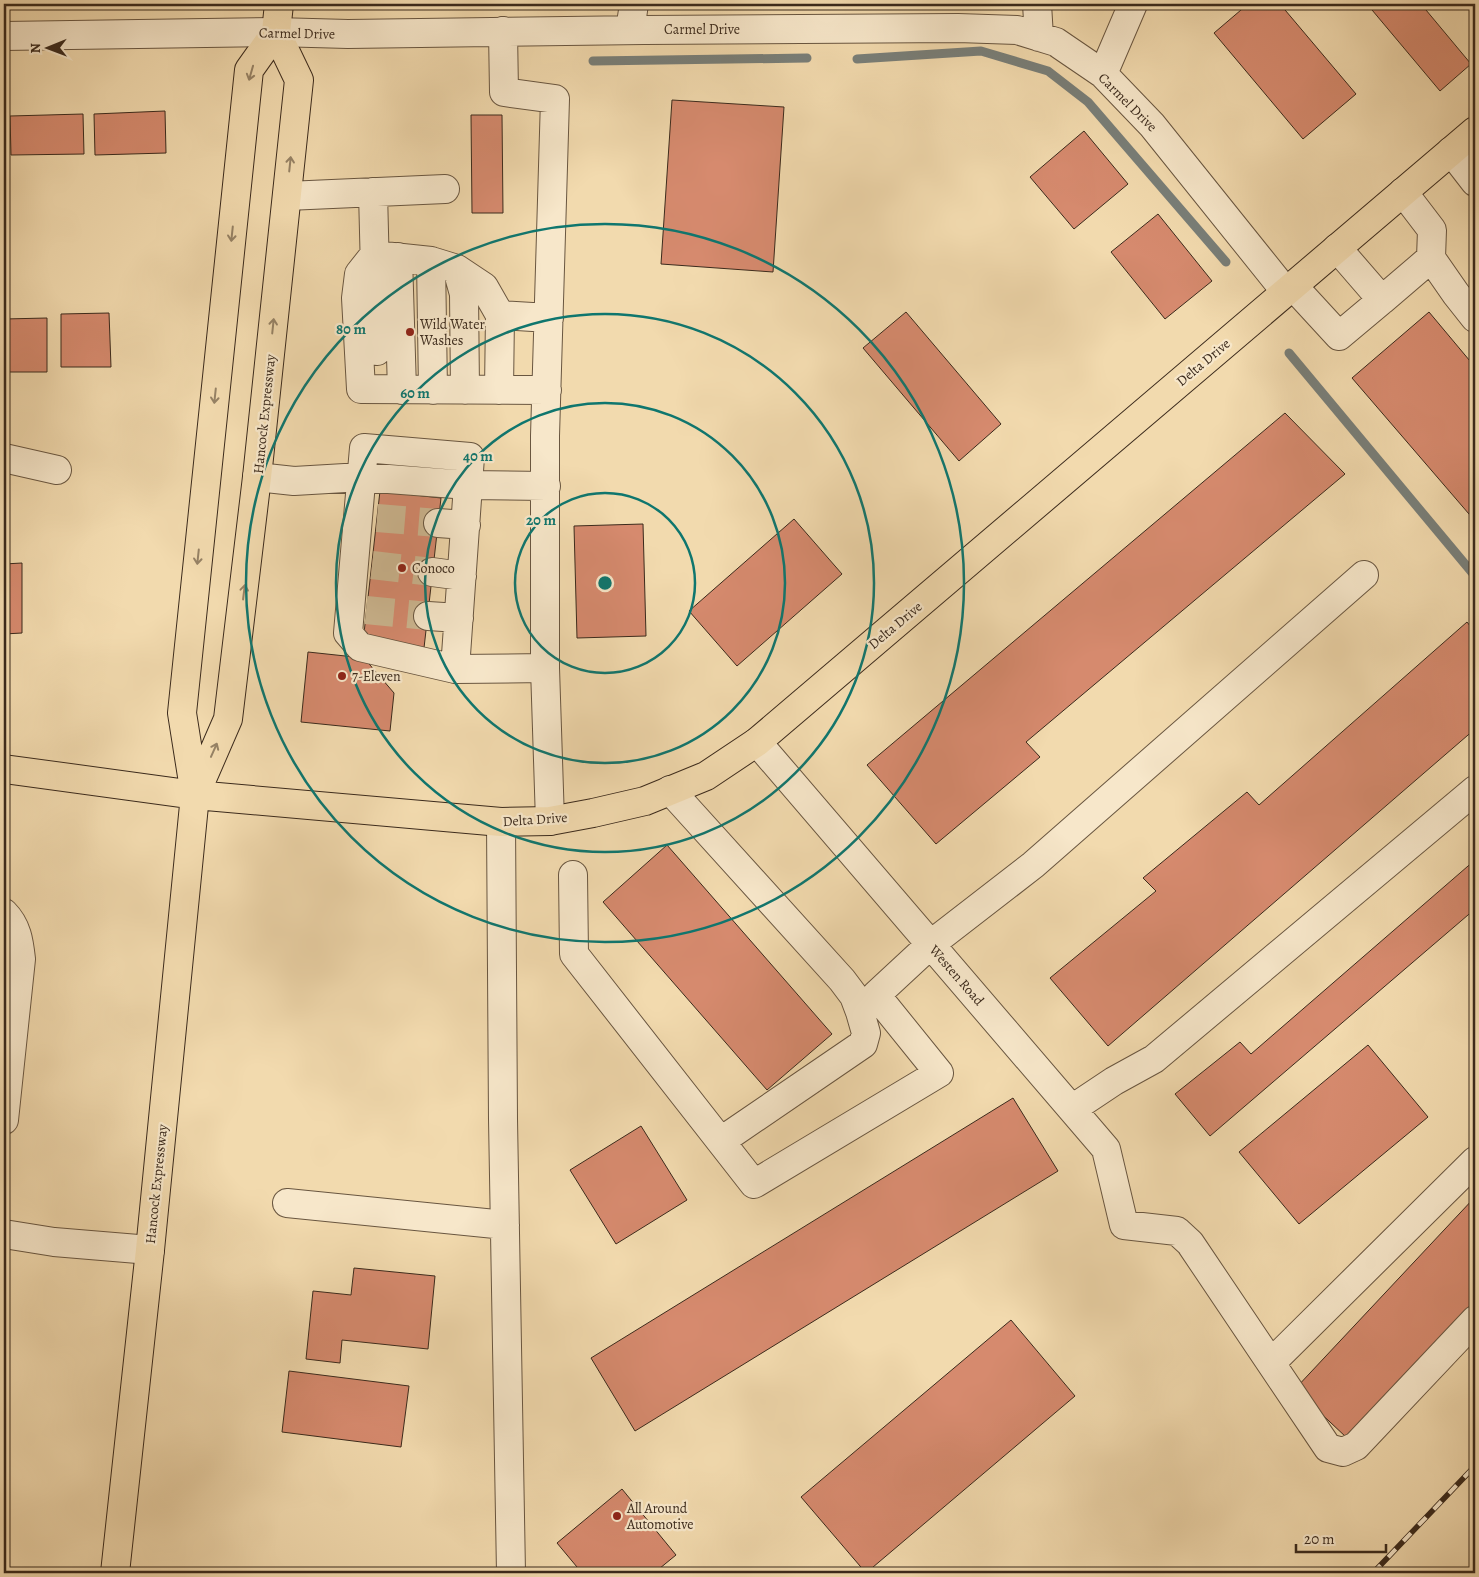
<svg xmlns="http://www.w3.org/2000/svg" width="1479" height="1577" viewBox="0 0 1479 1577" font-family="Alegreya,serif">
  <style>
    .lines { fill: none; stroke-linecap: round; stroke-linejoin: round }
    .stream { stroke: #797f79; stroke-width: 9 }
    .building { fill: #d68a6e; stroke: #3b2a1c }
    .minor-tunnel { stroke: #cdb791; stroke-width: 28; stroke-dasharray: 28 14; stroke-linecap: butt }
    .minor-casing { stroke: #695640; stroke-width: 30 }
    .major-casing { stroke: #3b2a1c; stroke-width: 30 }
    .minor { stroke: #f7e7ca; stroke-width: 28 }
    .major { stroke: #f2daae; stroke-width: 28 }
    .rail-casing { stroke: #3b2a1c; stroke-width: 5.5 }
    .rail { stroke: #f7e7ca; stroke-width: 4; stroke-dasharray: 11; stroke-linecap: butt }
    .oneway { stroke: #968265 }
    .ring { fill: none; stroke: #0f766e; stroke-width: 2.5 }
    .poi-dot { fill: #8f2418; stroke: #f7e7ca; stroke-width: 2 }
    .labels { text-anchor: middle; stroke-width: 4.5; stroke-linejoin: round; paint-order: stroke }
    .street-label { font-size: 14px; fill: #3b2a1c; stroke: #f7e7ca }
    .poi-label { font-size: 14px; fill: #3b2a1c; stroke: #f7e7ca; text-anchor: start }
    .centre { fill: #0f766e; stroke: #f7e7ca; stroke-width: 2.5 }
    .ring-label { font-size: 15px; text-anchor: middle; font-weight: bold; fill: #0f766e; stroke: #f7e7ca; stroke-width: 4.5; stroke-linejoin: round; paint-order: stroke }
  </style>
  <rect width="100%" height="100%" fill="#f2daae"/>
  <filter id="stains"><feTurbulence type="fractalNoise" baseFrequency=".004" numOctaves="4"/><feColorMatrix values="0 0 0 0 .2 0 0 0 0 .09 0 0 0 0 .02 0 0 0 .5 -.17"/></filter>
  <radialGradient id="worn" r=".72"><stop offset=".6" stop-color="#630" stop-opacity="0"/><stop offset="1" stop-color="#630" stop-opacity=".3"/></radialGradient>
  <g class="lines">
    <path class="stream" d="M857,59L981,51L1048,71L1088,102L1226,262
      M593,61L807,58
      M1289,353L1475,576"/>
  </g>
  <path class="building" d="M1248,4H1280L1356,94L1303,139L1214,33Z
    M1367,4H1421L1471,64L1440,91Z
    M672,100L784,107L773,272L661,264Z
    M165,111L166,153L95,155L94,114Z
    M83,114L84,154L11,155L10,116Z
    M471,115H502L503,213H472Z
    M1084,131L1128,184L1074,229L1030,177Z
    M1158,214L1212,281L1165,319L1111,252Z
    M906,312L1001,424L959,461L863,348Z
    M1429,312L1475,367V521L1352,378Z
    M109,313L111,367H61V314Z
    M47,318V372H4V319Z
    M1285,413L1345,474L1026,742L1040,757L936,844L867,765Z
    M380,491L441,498L424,648L363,642Z
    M794,519L842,574L737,666L689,611Z
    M643,524L646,636L577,638L574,526Z
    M22,563V633L4,634V564Z
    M1467,622L1475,632V729L1108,1046L1050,978L1156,891L1143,878L1247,792L1259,805Z
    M308,652L364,658L394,693L390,731L301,722Z
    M667,845L832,1034L767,1090L603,902Z
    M1475,860V909L1210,1136L1175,1094L1240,1042L1251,1054Z
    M4,944L8,946L4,984Z
    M1368,1045L1428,1117L1299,1224L1239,1152Z
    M1013,1098L1058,1171L635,1431L591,1358Z
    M641,1126L687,1200L616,1244L570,1170Z
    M1475,1197V1302L1347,1438L1295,1389Z
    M354,1268L435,1276L428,1349L342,1340L340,1363L306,1359L313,1291L351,1295Z
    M1011,1320L1075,1396L866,1573L801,1497Z
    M289,1371L409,1386L401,1447L282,1432Z
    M622,1489L676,1555L654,1573H582L557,1543Z"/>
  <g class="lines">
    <path class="minor-tunnel" d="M377,518L438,523
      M372,565L432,572
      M366,610L428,616
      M4,980V981"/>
    <defs>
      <path id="minor" d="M1037,4L1039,37
        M630,30L634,4
        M503,31L504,92L555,99L545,436V668
        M4,36L276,32L348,34L644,30L958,28L1017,30L1056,42L1103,74L1152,125L1286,292
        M1103,74L1133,4
        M1451,151L1475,182
        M373,192L377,351
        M1403,192L1432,230L1431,258
        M287,196L445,189
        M374,255L359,274L356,298L361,389L547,390
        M374,255L431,261L457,269L484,287L500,315L499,390
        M398,257L402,390
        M431,261L433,390
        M457,269L464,294L465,390
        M1293,286L1339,336L1382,300L1337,248
        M1382,300L1431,258L1456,294L1475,318
        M500,315L549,318
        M4,458L57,470
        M257,477L294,481L362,477L468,485L455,669L545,668L550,821
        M438,523L466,525
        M432,572L462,576
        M428,616L459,618
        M455,669L360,647L348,633L364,448L470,457L468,485L546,486
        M757,742L1106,1149L1124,1225L1177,1231L1190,1243L1328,1448L1343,1452L1356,1446L1475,1320
        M670,790L842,980L854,996L860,1012L866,1033L863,1044L721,1141
        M501,822L503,1119L511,1573
        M573,875L574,954L754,1184L939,1073L876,995L931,944L1033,865L1364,575
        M4,913C17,926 19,941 21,959L4,1120
        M1072,1109L1114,1081L1154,1059L1475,790
        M287,1203L505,1225
        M4,1234L54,1242L150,1250
        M1271,1363L1475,1161"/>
      <path id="major" d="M4,769L195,795L501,822L550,821L593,813L645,801L706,776L757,742L1475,131
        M195,795L228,719L257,477L299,80L276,32
        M115,1573L150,1250L195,795L182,713L249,70L276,32L279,4"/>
    </defs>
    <use href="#minor" class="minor-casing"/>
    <use href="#major" class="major-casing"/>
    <use href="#minor" class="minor"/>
    <use href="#major" class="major"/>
    <defs>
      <path id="rail" d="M1373,1573L1475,1466"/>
    </defs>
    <use href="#rail" class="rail-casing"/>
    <use href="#rail" class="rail"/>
  </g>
  <defs><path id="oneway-shaft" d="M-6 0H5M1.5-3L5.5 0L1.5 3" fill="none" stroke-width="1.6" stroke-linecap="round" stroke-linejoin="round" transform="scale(1.25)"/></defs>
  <g class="oneway">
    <use href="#oneway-shaft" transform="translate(251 73) rotate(106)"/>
    <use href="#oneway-shaft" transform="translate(290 164) rotate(-84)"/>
    <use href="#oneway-shaft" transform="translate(232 234) rotate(96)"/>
    <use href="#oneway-shaft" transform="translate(273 326) rotate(-84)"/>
    <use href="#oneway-shaft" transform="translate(215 396) rotate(96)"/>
    <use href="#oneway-shaft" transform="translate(198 557) rotate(96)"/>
    <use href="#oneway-shaft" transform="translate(244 592) rotate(-83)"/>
    <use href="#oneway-shaft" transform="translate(214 750) rotate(-66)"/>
  </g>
  <g class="ring">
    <circle cx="605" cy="583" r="90"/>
    <circle cx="605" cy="583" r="180"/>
    <circle cx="605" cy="583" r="269"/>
    <circle cx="605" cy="583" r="359"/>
  </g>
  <g class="poi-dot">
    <circle cx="410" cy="332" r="5"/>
    <circle cx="402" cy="568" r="5"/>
    <circle cx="342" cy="676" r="5"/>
    <circle cx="617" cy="1516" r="5"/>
  </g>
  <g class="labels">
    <g class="street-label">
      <text x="702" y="34">Carmel Drive</text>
      <text transform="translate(297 33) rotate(1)" y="5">Carmel Drive</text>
      <text transform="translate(1128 102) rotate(45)" y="5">Carmel Drive</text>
      <text transform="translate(1203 362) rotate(-40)" y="5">Delta Drive</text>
      <text transform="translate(264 414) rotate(-84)" y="5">Hancock Expressway</text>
      <text transform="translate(895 625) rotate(-40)" y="5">Delta Drive</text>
      <text transform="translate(535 819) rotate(-4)" y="5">Delta Drive</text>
      <text transform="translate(957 975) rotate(49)" y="5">Westen Road</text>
      <text transform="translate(156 1184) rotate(-84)" y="5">Hancock Expressway</text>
    </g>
    <g class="poi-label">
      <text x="420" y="329">Wild Water<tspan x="420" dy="16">Washes</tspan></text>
      <text x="412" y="573">Conoco</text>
      <text x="352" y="681">7-Eleven</text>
      <text x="627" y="1513">All Around<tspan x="627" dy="16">Automotive</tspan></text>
    </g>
  </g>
  <circle cx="605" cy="583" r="8" class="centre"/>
  <g class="ring-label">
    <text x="351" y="334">80 m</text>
    <text x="415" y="398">60 m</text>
    <text x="478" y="461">40 m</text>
    <text x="541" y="525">20 m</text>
  </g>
  <rect width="1479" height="1577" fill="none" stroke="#f2daae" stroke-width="20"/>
  <rect x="5" y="5" width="1469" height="1567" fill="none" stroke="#3b2a1c" stroke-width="2.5"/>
  <rect x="10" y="10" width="1459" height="1557" fill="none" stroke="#3b2a1c"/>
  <g transform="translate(48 48) rotate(269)" stroke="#f7e7ca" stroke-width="4" paint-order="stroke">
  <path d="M0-4L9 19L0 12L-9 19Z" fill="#3b2a1c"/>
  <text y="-8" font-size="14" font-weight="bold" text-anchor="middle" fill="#3b2a1c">N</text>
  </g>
  <path d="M1296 1544v8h90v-8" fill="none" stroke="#3b2a1c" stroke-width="2.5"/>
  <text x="1304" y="1544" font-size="15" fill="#3b2a1c" stroke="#f7e7ca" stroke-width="4" paint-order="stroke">20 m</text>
  <rect width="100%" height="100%" filter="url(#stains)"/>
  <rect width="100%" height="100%" fill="url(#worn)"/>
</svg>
